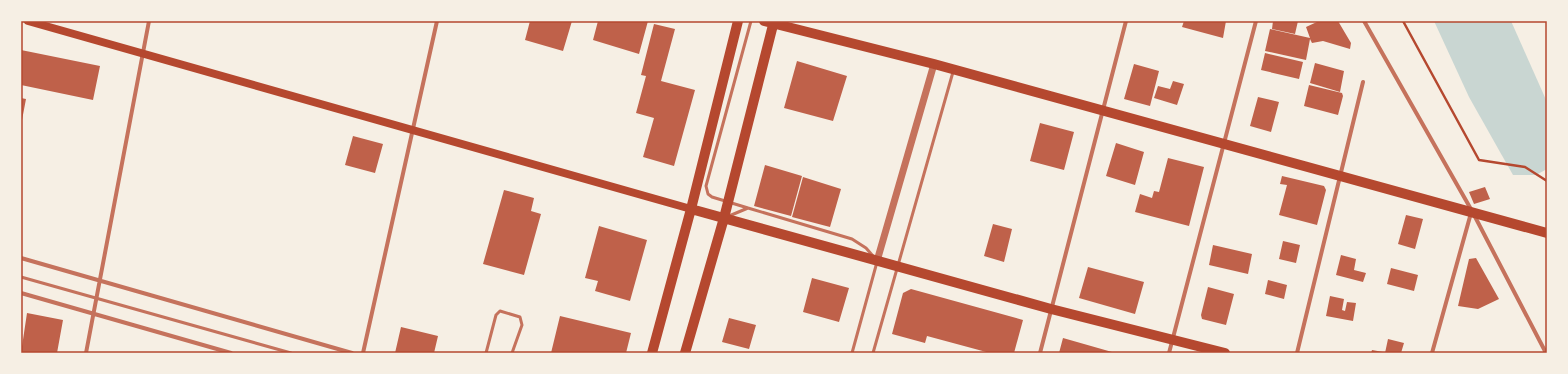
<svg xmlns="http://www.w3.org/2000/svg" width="1568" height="374" font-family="'Alegreya Sans',sans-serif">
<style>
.water{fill:#c9d6d2}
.building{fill:#bf614a}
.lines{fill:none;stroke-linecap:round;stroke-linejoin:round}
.path{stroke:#b5482f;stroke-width:2.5}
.service{stroke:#c5725c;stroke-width:3}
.minor{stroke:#c5725c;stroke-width:4}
.tertiary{stroke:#c5725c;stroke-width:7}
.secondary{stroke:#b5482f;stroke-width:8}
.primary{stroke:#b5482f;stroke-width:10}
.neatline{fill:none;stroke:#b5482f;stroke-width:1.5}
</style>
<rect width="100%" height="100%" fill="#f6efe4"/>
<!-- water -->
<path class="water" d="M 1434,21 L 1511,21 L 1547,102 L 1547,169 L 1536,175 L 1513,175 L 1469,97 Z"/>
<!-- building -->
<path class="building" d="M 530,21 L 572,21 L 563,51 L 525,40 Z
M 598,21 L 648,21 L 639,54 L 593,40 Z
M 1184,21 L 1226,21 L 1223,38 L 1182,27 Z
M 1273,21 L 1298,21 L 1295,34 L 1272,29 Z
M 1319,21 L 1338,21 L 1351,43 L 1350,49 L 1323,41 L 1312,43 L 1310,39 L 1306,60 L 1265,51 L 1270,29 L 1310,38 L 1306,27 Z
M 654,24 L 675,29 L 661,81 L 695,90 L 674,166 L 643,157 L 654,118 L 636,113 L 646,76 L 641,75 Z
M 21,50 L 100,66 L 93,100 L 21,85 Z
M 1265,53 L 1303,62 L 1299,79 L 1261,70 Z
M 797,61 L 847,76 L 833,121 L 784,108 Z
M 1315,63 L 1344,71 L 1340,92 L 1310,83 Z
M 1134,64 L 1159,71 L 1150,106 L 1124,99 Z
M 1173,81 L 1184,84 L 1177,105 L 1154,98 L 1158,86 L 1170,89 Z
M 1309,85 L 1342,93 L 1343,96 L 1338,115 L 1304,106 Z
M 1258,97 L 1279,102 L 1271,132 L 1250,126 Z
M 21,98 L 26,99 L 22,120 L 21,120 Z
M 1040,123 L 1074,132 L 1064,170 L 1030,161 Z
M 353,136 L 383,144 L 375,173 L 345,165 Z
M 1116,143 L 1144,152 L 1135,185 L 1106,176 Z
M 1168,158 L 1204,167 L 1189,226 L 1135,212 L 1140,194 L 1152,198 L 1154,191 L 1159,192 Z
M 765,165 L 802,176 L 791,216 L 754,206 Z
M 1282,176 L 1324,186 L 1326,190 L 1317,225 L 1279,215 L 1287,185 L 1280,184 Z
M 803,177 L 841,189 L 830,227 L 792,217 Z
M 1485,187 L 1490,199 L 1474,204 L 1469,192 Z
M 504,190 L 534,198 L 531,211 L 541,214 L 524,275 L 483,264 Z
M 1406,215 L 1423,219 L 1415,249 L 1398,244 Z
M 993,224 L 1012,229 L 1004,262 L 984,256 Z
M 599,226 L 647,240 L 630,301 L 595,291 L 598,281 L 585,278 Z
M 1283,241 L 1300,245 L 1296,263 L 1279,259 Z
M 1213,245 L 1252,254 L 1248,274 L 1209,265 Z
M 1341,255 L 1356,259 L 1354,270 L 1366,273 L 1363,282 L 1336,275 Z
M 1476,258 L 1499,299 L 1478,309 L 1458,306 L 1469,259 Z
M 1088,267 L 1144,282 L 1135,314 L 1079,298 Z
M 1391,268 L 1418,275 L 1414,291 L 1387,284 Z
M 812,278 L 849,288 L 839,322 L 803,312 Z
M 1268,280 L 1287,285 L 1284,299 L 1265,294 Z
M 1208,287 L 1234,294 L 1226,325 L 1202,319 L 1201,315 Z
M 911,289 L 1023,320 L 1014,353 L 990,353 L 927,336 L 925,343 L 892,334 L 903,293 Z
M 1330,296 L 1344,299 L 1342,310 L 1345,311 L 1347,302 L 1356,303 L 1353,321 L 1326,316 Z
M 27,313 L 63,320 L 57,353 L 21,353 Z
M 560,316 L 631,333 L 626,353 L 551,353 Z
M 729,318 L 756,325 L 749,349 L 722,342 Z
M 401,327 L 438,336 L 434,353 L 395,353 Z
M 1063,338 L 1112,352 L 1112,353 L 1059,353 Z
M 1388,339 L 1404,343 L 1401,353 L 1385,353 Z
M 1372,350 L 1383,352 L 1383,353 L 1371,353 Z"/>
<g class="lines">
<!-- path -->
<path class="path" d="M 1403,21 L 1479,160 L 1525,167 L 1547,181"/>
<!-- service -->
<path class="service" d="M 748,208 L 712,197 L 708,194 L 706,186 L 751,21
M 729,216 L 748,208 L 852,239 L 866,248 L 873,256
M 21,277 L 291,353
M 486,353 L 496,315 L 500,311 L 520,317 L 522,325 L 512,353
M 852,353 L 877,262
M 873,353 L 953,72"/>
<!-- minor -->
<path class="minor" d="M 1364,21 L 1472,211 L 1546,353
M 21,258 L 352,353
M 21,293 L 231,353
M 86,353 L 149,21
M 363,353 L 437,21
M 1040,353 L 1126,21
M 1169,353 L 1256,21
M 1297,353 L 1363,82
M 1432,353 L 1471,213"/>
<!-- tertiary -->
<path class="tertiary" d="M 877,261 L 934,64"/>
<!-- secondary -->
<path class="secondary" d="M 28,21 L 691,209"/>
<!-- primary -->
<path class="primary" d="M 764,21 L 934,64 L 1547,233
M 691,209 L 1051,309 L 1225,353
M 652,353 L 691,209 L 738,21
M 685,353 L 724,218 L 774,21"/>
</g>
<!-- border -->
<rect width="1568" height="374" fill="none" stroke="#f6efe4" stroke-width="44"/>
<rect x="22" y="22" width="1524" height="330" class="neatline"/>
</svg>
